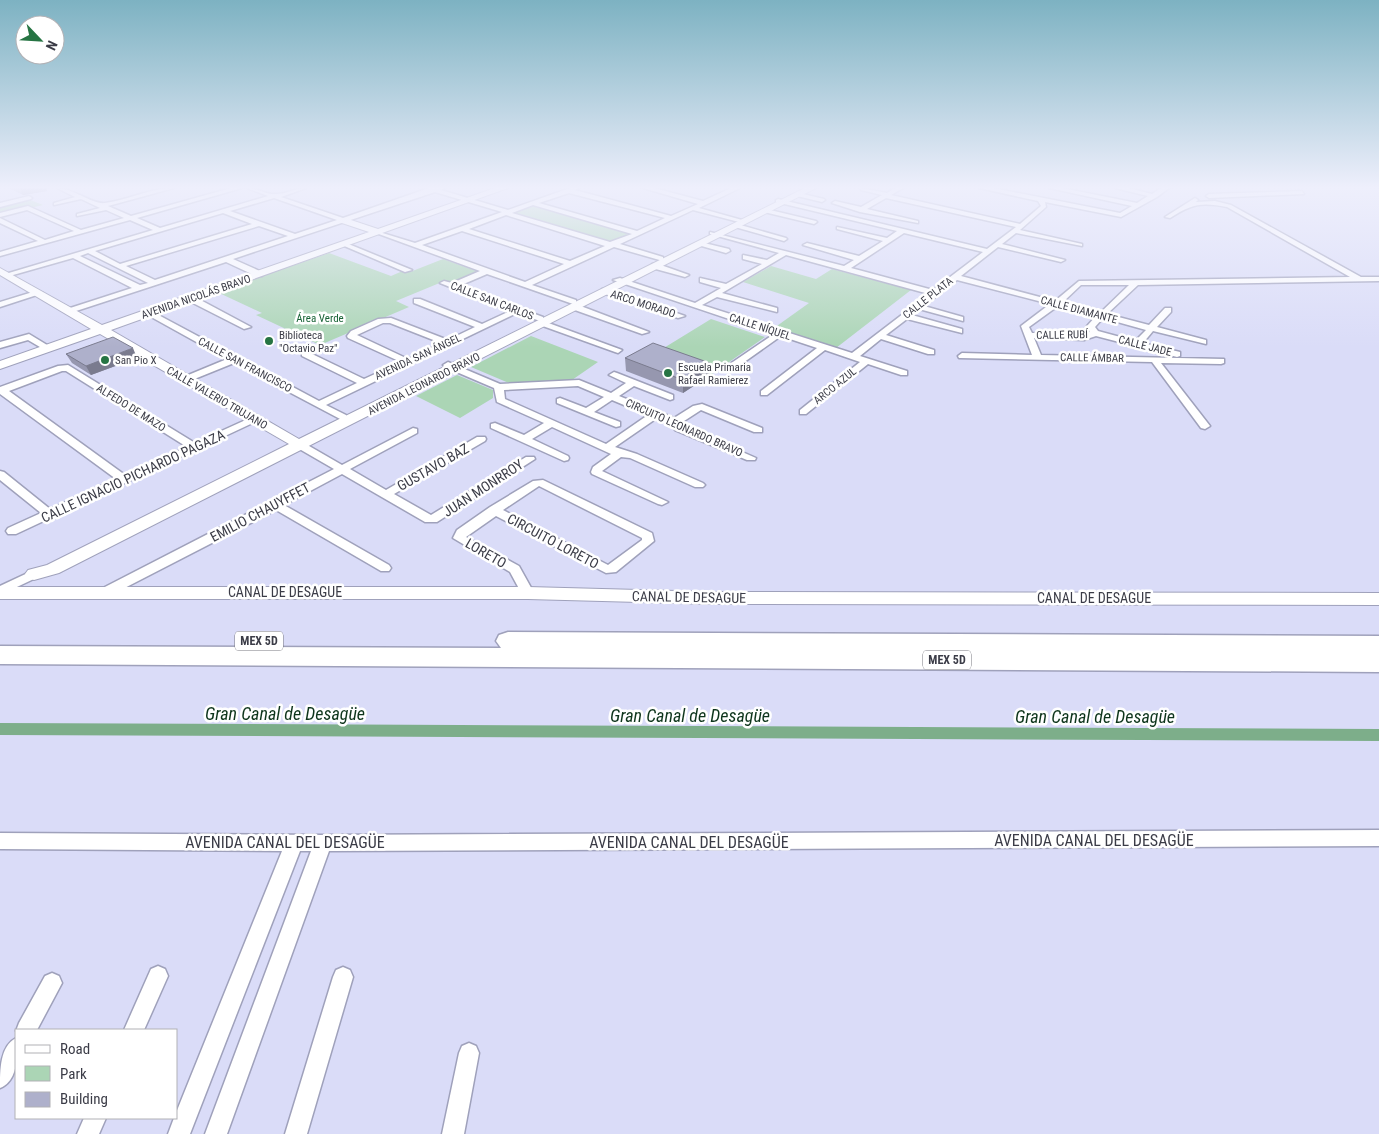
<svg xmlns="http://www.w3.org/2000/svg" width="1379" height="1134" font-family="'Roboto Condensed',sans-serif">
<style>
.green{fill:#abd5b5}
.lines{fill:none;stroke-linecap:round;stroke-linejoin:round}
.canal{fill:#7dae8a;fill-rule:evenodd}
.street-casing{stroke:#9fa1bb;stroke-width:3}
.secondary-casing{stroke:#9fa1bb;stroke-width:2}
.highway-casing{stroke:#9fa1bb;stroke-width:3}
.street{fill:#fff;fill-rule:evenodd}
.secondary{fill:#fff;fill-rule:evenodd}
.highway{fill:#fff;fill-rule:evenodd}
.wall{fill:#9697af}
.shaded-wall{fill:#7a7b8e}
.building{fill:#aeb0cb;stroke:#7a7b8e}
.poi-dot{fill:#267443;stroke:#fff;stroke-width:2}
.labels{text-anchor:middle;dominant-baseline:central;stroke-width:5;stroke-linejoin:round;paint-order:stroke}
.far-street-label{font-size:11px;fill:#3b3c47;stroke:#fff}
.far-park-label{font-size:11px;fill:#186336;stroke:#fff}
.far-poi-label{font-size:11px;fill:#3b3c47;stroke:#fff;text-anchor:start}
.shield{fill:#fff;stroke:#76767e;stroke-width:1}
.shield-label{font-size:12px;font-weight:bold;fill:#3b3c47}
.street-label{font-size:14px;fill:#3b3c47;stroke:#fff}
.near-street-label{font-size:16px;fill:#3b3c47;stroke:#fff}
.near-water-label{font-size:18px;font-style:italic;fill:#0e351c;stroke:#fff}
</style>
<rect width="100%" height="100%" fill="#dadcf8"/>
<!-- green -->
<path class="green" d="M 28,199 L 43,205 L 0,215 L 0,206 Z
M 532,204 L 632,233 L 610,243 L 537,221 L 535,219 L 512,212 Z
M 329,253 L 391,276 L 405,270 L 410,272 L 443,259 L 479,272 L 449,284 L 442,282 L 396,301 L 409,307 L 320,345 L 256,315 L 262,313 L 217,292 Z
M 771,266 L 816,279 L 832,269 L 911,290 L 836,348 L 774,328 L 809,303 L 743,282 Z
M 711,319 L 765,337 L 709,376 L 654,354 Z
M 531,336 L 598,362 L 572,380 L 511,384 L 471,367 Z
M 457,375 L 493,390 L 493,398 L 460,418 L 416,396 Z"/>
<g class="lines">
<!-- canal -->
<path class="canal" d="M 0,723 L 1379,729 L 1379,741 L 0,735 Z"/>
<!-- street casing -->
<g class="street-casing">
<path id="street" d="M 57,188 C 73,188 93,205 105,203 C 128,200 150,188 174,188 L 108,206 L 131,216 L 231,188 L 242,188 L 137,218 L 160,228 L 268,196 L 247,188 C 257,188 265,194 274,194 C 284,195 295,188 306,188 L 281,197 L 343,218 L 429,188 L 444,188 L 441,190 L 508,210 L 570,188 L 579,188 L 575,190 L 671,216 L 698,204 L 643,188 L 654,188 L 703,201 L 731,188 L 740,188 L 699,208 L 742,220 L 739,222 L 693,210 L 620,244 L 663,257 L 663,261 L 614,247 L 532,285 L 576,300 L 576,304 L 573,304 L 487,274 L 459,286 L 543,317 L 543,321 L 622,350 L 618,353 L 615,352 L 540,325 L 540,321 L 517,313 L 326,405 L 346,415 L 347,417 L 342,420 L 234,363 L 187,382 L 181,382 L 181,378 L 227,359 L 144,313 L 151,311 L 319,401 L 357,383 L 302,356 L 302,352 L 308,352 L 364,379 L 401,362 L 348,338 L 347,336 L 351,331 L 378,319 L 391,318 L 448,340 L 475,327 L 414,303 L 414,299 L 420,299 L 482,324 L 510,311 L 440,283 L 444,281 L 452,283 L 480,271 L 376,233 L 376,231 L 415,243 L 502,212 L 435,192 L 233,259 L 262,272 L 262,276 L 256,276 L 226,262 L 70,313 L 67,313 L 67,309 L 132,288 L 73,258 L 6,277 L 2,275 L 153,230 L 130,220 L 0,256 L 0,252 L 38,241 L 0,223 L 0,218 L 45,240 L 74,231 L 27,210 L 0,217 L 0,213 L 28,206 L 81,230 L 124,218 L 106,210 L 77,216 L 77,214 L 100,208 L 81,199 L 54,205 L 54,203 L 75,197 ZM 569,193 L 665,218 L 637,231 L 539,203 ZM 274,198 L 337,220 L 295,234 L 230,211 ZM 533,205 L 632,234 L 610,242 L 512,213 ZM 223,213 L 252,224 L 120,264 L 95,251 ZM 506,215 L 605,246 L 570,261 L 469,229 ZM 259,226 L 288,236 L 155,280 L 126,266 ZM 462,231 L 564,264 L 525,282 L 422,245 ZM 88,253 L 148,283 L 140,285 L 80,256 ZM 383,323 L 390,323 L 441,343 L 408,359 L 357,335 Z
M 860,188 L 887,193 L 895,188 L 903,188 L 891,195 L 1020,224 L 1041,206 L 1038,201 L 979,188 L 993,188 L 1120,213 L 1132,206 L 1049,188 L 1062,188 L 1137,203 L 1148,196 L 1115,188 L 1128,188 L 1152,194 L 1161,188 L 1169,188 L 1157,197 L 1121,217 L 1045,202 L 1046,207 L 1020,230 L 1082,244 L 1082,246 L 1016,233 L 1002,244 L 1065,260 L 1061,262 L 998,247 L 961,276 L 1055,301 L 1079,281 L 1350,277 L 1227,207 C 1201,202 1192,204 1170,218 L 1165,217 L 1195,198 L 1198,200 L 1196,202 L 1215,201 L 1231,205 L 1361,277 L 1379,277 L 1379,281 L 1138,285 L 1107,314 L 1149,325 L 1165,308 L 1171,308 L 1171,312 L 1157,327 L 1206,340 L 1206,344 L 1153,331 L 1143,343 L 1180,352 L 1180,356 L 1177,357 L 1096,336 L 1084,340 L 1034,338 L 1041,355 L 1224,359 L 1224,363 L 1221,364 L 1161,363 L 1210,426 L 1205,429 L 1201,428 L 1152,362 L 959,358 L 958,356 L 962,353 L 1032,355 L 1021,326 L 1050,304 L 957,280 L 924,306 L 963,317 L 963,321 L 919,309 L 912,315 L 962,329 L 962,333 L 907,319 L 886,335 L 934,350 L 934,354 L 928,354 L 881,339 L 860,356 L 907,371 L 907,375 L 901,375 L 868,364 L 806,414 L 800,414 L 800,410 L 860,362 L 825,350 L 767,395 L 761,395 L 761,391 L 817,348 L 781,336 L 733,370 L 727,370 L 727,366 L 774,334 L 613,280 L 620,278 L 695,303 L 721,288 L 700,282 L 700,278 L 726,284 L 762,264 L 743,259 L 743,255 L 767,260 L 779,253 L 710,234 L 710,232 L 844,266 L 854,260 L 803,245 L 807,243 L 859,256 L 883,241 L 837,229 L 837,227 L 887,238 L 897,231 L 776,202 L 776,200 L 778,199 L 987,249 L 1016,227 L 886,198 L 867,209 L 918,221 L 918,223 L 860,212 L 832,203 L 835,201 L 861,207 L 882,195 L 861,190 ZM 904,233 L 983,252 L 933,290 L 851,268 ZM 786,255 L 929,294 L 852,353 L 702,305 L 717,297 L 777,312 L 777,308 L 722,293 ZM 1081,285 L 1129,285 L 1100,313 L 1062,303 ZM 1058,306 L 1096,316 L 1087,326 L 1090,332 L 1083,334 L 1032,333 L 1029,327 ZM 1103,318 L 1146,330 L 1135,341 L 1098,331 L 1095,327 Z
M 1302,191 L 1304,194 L 1209,198 L 1206,196 L 1209,194 Z
M 799,193 L 824,199 L 825,200 L 822,202 L 797,196 Z
M 29,196 L 32,198 L 31,199 L 0,207 L 0,203 Z
M 766,209 L 816,221 L 817,222 L 814,224 L 764,212 L 764,210 Z
M 737,224 L 786,238 L 787,239 L 784,241 L 735,227 L 735,225 Z
M 700,242 L 729,249 L 730,251 L 726,253 L 698,245 L 696,244 Z
M 342,243 L 346,243 L 412,270 L 405,272 L 342,245 Z
M 652,264 L 658,264 L 689,275 L 685,277 L 652,268 Z
M 602,289 L 608,289 L 685,316 L 678,318 L 602,293 Z
M 36,291 L 43,293 L 0,307 L 0,302 Z
M 187,296 L 193,296 L 251,327 L 244,329 L 187,300 Z
M 572,305 L 578,305 L 649,332 L 642,334 L 572,309 Z
M 29,334 L 52,348 L 45,350 L 28,340 L 0,348 L 0,342 Z
M 448,362 L 500,384 L 579,380 L 611,393 L 626,383 L 609,375 L 614,372 L 617,373 L 673,395 L 673,399 L 670,400 L 634,386 L 619,396 L 674,418 L 693,406 L 702,404 L 762,428 L 762,432 L 754,432 L 701,410 L 681,423 L 683,426 L 756,458 L 755,460 L 747,460 L 675,430 L 671,424 L 657,418 L 615,447 L 637,454 L 703,483 L 705,485 L 703,487 L 695,487 L 630,458 L 621,457 L 602,471 L 668,502 L 662,505 L 658,504 L 592,474 L 591,472 L 593,467 L 611,454 L 552,427 L 532,439 L 568,456 L 569,458 L 568,460 L 564,461 L 491,428 L 491,424 L 495,423 L 524,435 L 544,423 L 497,402 L 494,388 L 445,367 L 443,365 ZM 578,386 L 604,397 L 586,408 L 560,398 L 557,399 L 557,403 L 616,427 L 620,426 L 620,422 L 594,412 L 612,400 L 648,415 L 606,444 L 505,399 L 504,390 Z
M 68,365 L 195,443 L 250,418 L 258,418 L 259,420 L 16,534 L 8,534 L 6,531 L 8,528 L 41,513 L 0,480 L 0,471 L 4,472 L 50,509 L 116,479 L 0,394 L 0,387 L 58,366 ZM 62,371 L 66,371 L 187,447 L 125,475 L 9,391 Z
M 413,428 L 417,429 L 417,433 L 350,469 L 386,490 L 477,437 L 485,437 L 486,439 L 485,441 L 394,494 L 431,515 L 526,457 L 534,457 L 535,459 L 437,522 L 425,522 L 342,474 L 284,505 L 389,565 L 391,568 L 389,571 L 381,571 L 276,510 L 111,595 L 101,595 L 100,592 L 101,589 L 334,469 L 289,443 L 288,441 L 289,439 L 297,439 L 342,465 Z
M 543,480 L 652,533 L 654,541 L 616,572 L 606,573 L 496,516 L 466,537 L 519,566 L 534,593 L 533,596 L 523,596 L 510,572 L 453,538 L 457,530 L 490,507 L 533,481 ZM 539,486 L 642,538 L 642,540 L 608,565 L 503,510 Z
M 34,570 L 40,574 L 38,577 L 0,595 L 0,586 Z
M 1379,830 L 1379,846 L 329,851 L 227,1134 L 205,1134 L 311,851 L 300,851 L 190,1134 L 168,1134 L 174,1118 L 176,1118 L 176,1113 L 282,851 L 0,849 L 0,833 L 323,835 Z
M 158,966 L 165,969 L 168,976 L 144,1030 L 124,1030 L 151,969 Z
M 343,967 L 350,970 L 353,977 L 307,1134 L 285,1134 L 333,977 L 336,970 Z
M 52,973 L 59,976 L 62,983 L 37,1030 L 16,1031 L 19,1023 L 45,976 Z
M 16,1038 C 17,1055 19,1080 0,1088 C 0,1070 0,1046 16,1038 Z
M 469,1043 L 476,1046 L 479,1053 L 464,1134 L 442,1134 L 459,1053 L 462,1046 Z
M 84,1118 L 106,1118 L 99,1134 L 77,1134 Z"/>
</g>
<!-- secondary casing -->
<g class="secondary-casing">
<path id="secondary" d="M 495,188 L 508,188 L 111,330 L 299,439 L 805,188 L 816,188 L 59,573 L 34,580 L 28,578 L 25,574 L 28,570 L 47,565 L 289,444 L 100,334 L 0,369 L 0,361 L 91,329 L 0,275 L 0,268 L 102,325 L 369,232 L 339,222 L 339,218 L 345,218 L 378,229 Z
M 0,587 L 528,587 L 713,592 L 1379,593 L 1379,605 L 713,604 L 528,599 L 0,599 Z"/>
</g>
<!-- highway casing -->
<g class="highway-casing">
<path id="highway" d="M 508,632 L 1379,636 L 1379,672 L 0,664 L 0,646 L 501,648 L 496,641 L 499,635 Z"/>
</g>
<!-- street -->
<use href="#street" class="street"/>
<!-- secondary -->
<use href="#secondary" class="secondary"/>
<!-- highway -->
<use href="#highway" class="highway"/>
</g>
<!-- wall -->
<path class="wall" d="M 9,188 L 46,188 L 47,191 L 23,195 Z
M 66,354 L 137,358 L 91,375 L 72,363 Z
M 625,358 L 710,363 L 709,376 L 683,393 L 626,371 Z"/>
<!-- shaded-wall -->
<path class="shaded-wall" d="M 20,188 L 46,188 L 47,191 L 23,195 Z
M 133,348 L 137,358 L 91,375 L 86,366 Z
M 710,363 L 709,376 L 683,393 L 683,380 Z"/>
<!-- building -->
<path class="building" d="M 113,337 L 133,348 L 86,366 L 66,354 Z
M 653,343 L 710,363 L 683,380 L 625,358 Z"/>
<!-- sky -->
<linearGradient id="sky" x2="0" y2="1"><stop stop-color="#7db2c2"/><stop offset="0.54" stop-color="#eeeffc"/><stop offset="1" stop-color="#eeeffc" stop-opacity="0"/></linearGradient>
<rect width="1379" height="347" fill="url(#sky)"/>
<!-- markers -->
<g class="poi-dot">
<circle cx="269" cy="341" r="5"/>
<circle cx="105" cy="360" r="5"/>
<circle cx="668" cy="373" r="5"/>
</g>
<g class="labels">
<!-- far-street labels -->
<g class="far-street-label">
<text transform="translate(196 297) rotate(-19)">AVENIDA NICOLÁS BRAVO</text>
<text transform="translate(928 298) rotate(-38)">CALLE PLATA</text>
<text transform="translate(492 301) rotate(21)">CALLE SAN CARLOS</text>
<text transform="translate(643 304) rotate(18)">ARCO MORADO</text>
<text transform="translate(1079 310) rotate(15)">CALLE DIAMANTE</text>
<text transform="translate(760 327) rotate(18)">CALLE NÍQUEL</text>
<text transform="translate(1062 335) rotate(-1)">CALLE RUBÍ</text>
<text transform="translate(1145 346) rotate(14)">CALLE JADE</text>
<text transform="translate(418 357) rotate(-25)">AVENIDA SAN ÁNGEL</text>
<text transform="translate(1092 358) rotate(1)">CALLE ÁMBAR</text>
<text transform="translate(245 365) rotate(28)">CALLE SAN FRANCISCO</text>
<text transform="translate(424 384) rotate(-27)">AVENIDA LEONARDO BRAVO</text>
<text transform="translate(835 386) rotate(-39)">ARCO AZUL</text>
<text transform="translate(217 398) rotate(30)">CALLE VALERIO TRUJANO</text>
<text transform="translate(131 408) rotate(32)">ALFEDO DE MAZO</text>
<text transform="translate(684 428) rotate(24)">CIRCUITO LEONARDO BRAVO</text>
</g>
<!-- far-park labels -->
<g class="far-park-label">
<text x="320" y="318">Área Verde</text>
</g>
<!-- far-poi labels -->
<g class="far-poi-label">
<text x="279" y="335">Biblioteca<tspan x="279" dy="13">"Octavio Paz"</tspan></text>
<text x="115" y="360">San Pio X</text>
<text x="678" y="367">Escuela Primaria<tspan x="678" dy="13">Rafael Ramierez</tspan></text>
</g>
<!-- shield labels -->
<g class="shield">
<rect x="235" y="631.5" width="48" height="19" rx="4"/>
<rect x="923" y="650.5" width="48" height="19" rx="4"/>
</g>
<g class="shield-label">
<text x="259" y="641">MEX 5D</text>
<text x="947" y="660">MEX 5D</text>
</g>
<!-- street labels -->
<g class="street-label">
<text transform="translate(433 467) rotate(-30)">GUSTAVO BAZ</text>
<text transform="translate(133 476) rotate(-25)">CALLE IGNACIO PICHARDO PAGAZA</text>
<text transform="translate(483 488) rotate(-33)">JUAN MONRROY</text>
<text transform="translate(260 512) rotate(-28)">EMILIO CHAUYFFET</text>
<text transform="translate(553 541) rotate(28)">CIRCUITO LORETO</text>
<text transform="translate(486 553) rotate(30)">LORETO</text>
<text x="285" y="592">CANAL DE DESAGUE</text>
<text transform="translate(689 597) rotate(1)">CANAL DE DESAGUE</text>
<text x="1094" y="598">CANAL DE DESAGUE</text>
</g>
<!-- near-street labels -->
<g class="near-street-label">
<text x="1094" y="840">AVENIDA CANAL DEL DESAGÜE</text>
<text x="285" y="842">AVENIDA CANAL DEL DESAGÜE</text>
<text x="689" y="842">AVENIDA CANAL DEL DESAGÜE</text>
</g>
<!-- near-water labels -->
<g class="near-water-label">
<text x="285" y="713">Gran Canal de Desagüe</text>
<text x="690" y="715">Gran Canal de Desagüe</text>
<text x="1095" y="716">Gran Canal de Desagüe</text>
</g>
</g>
<!-- legend -->
<rect x="15" y="1029" width="162" height="90" fill="#ffffff" stroke="#b1b1b5"/>
<rect x="25" y="1045" width="25" height="8" fill="#ffffff" stroke="#b1b1b5"/>
<text x="60" y="1054" font-size="15" fill="#3b3c47">Road</text>
<rect x="25" y="1066" width="25" height="15" fill="#abd5b5" stroke="#b1b1b5"/>
<text x="60" y="1079" font-size="15" fill="#3b3c47">Park</text>
<rect x="25" y="1092" width="25" height="15" fill="#aeb0cb" stroke="#b1b1b5"/>
<text x="60" y="1104" font-size="15" fill="#3b3c47">Building</text>
<!-- north arrow -->
<g transform="translate(40 40) rotate(115)"><circle r="24" fill="#ffffff" stroke="#b1b1b5"/>
<path d="M0-4L9 19L0 12L-9 19Z" fill="#267443"/>
<text y="-8" font-size="14" font-weight="bold" text-anchor="middle" fill="#3b3c47">N</text>
</g>
</svg>
